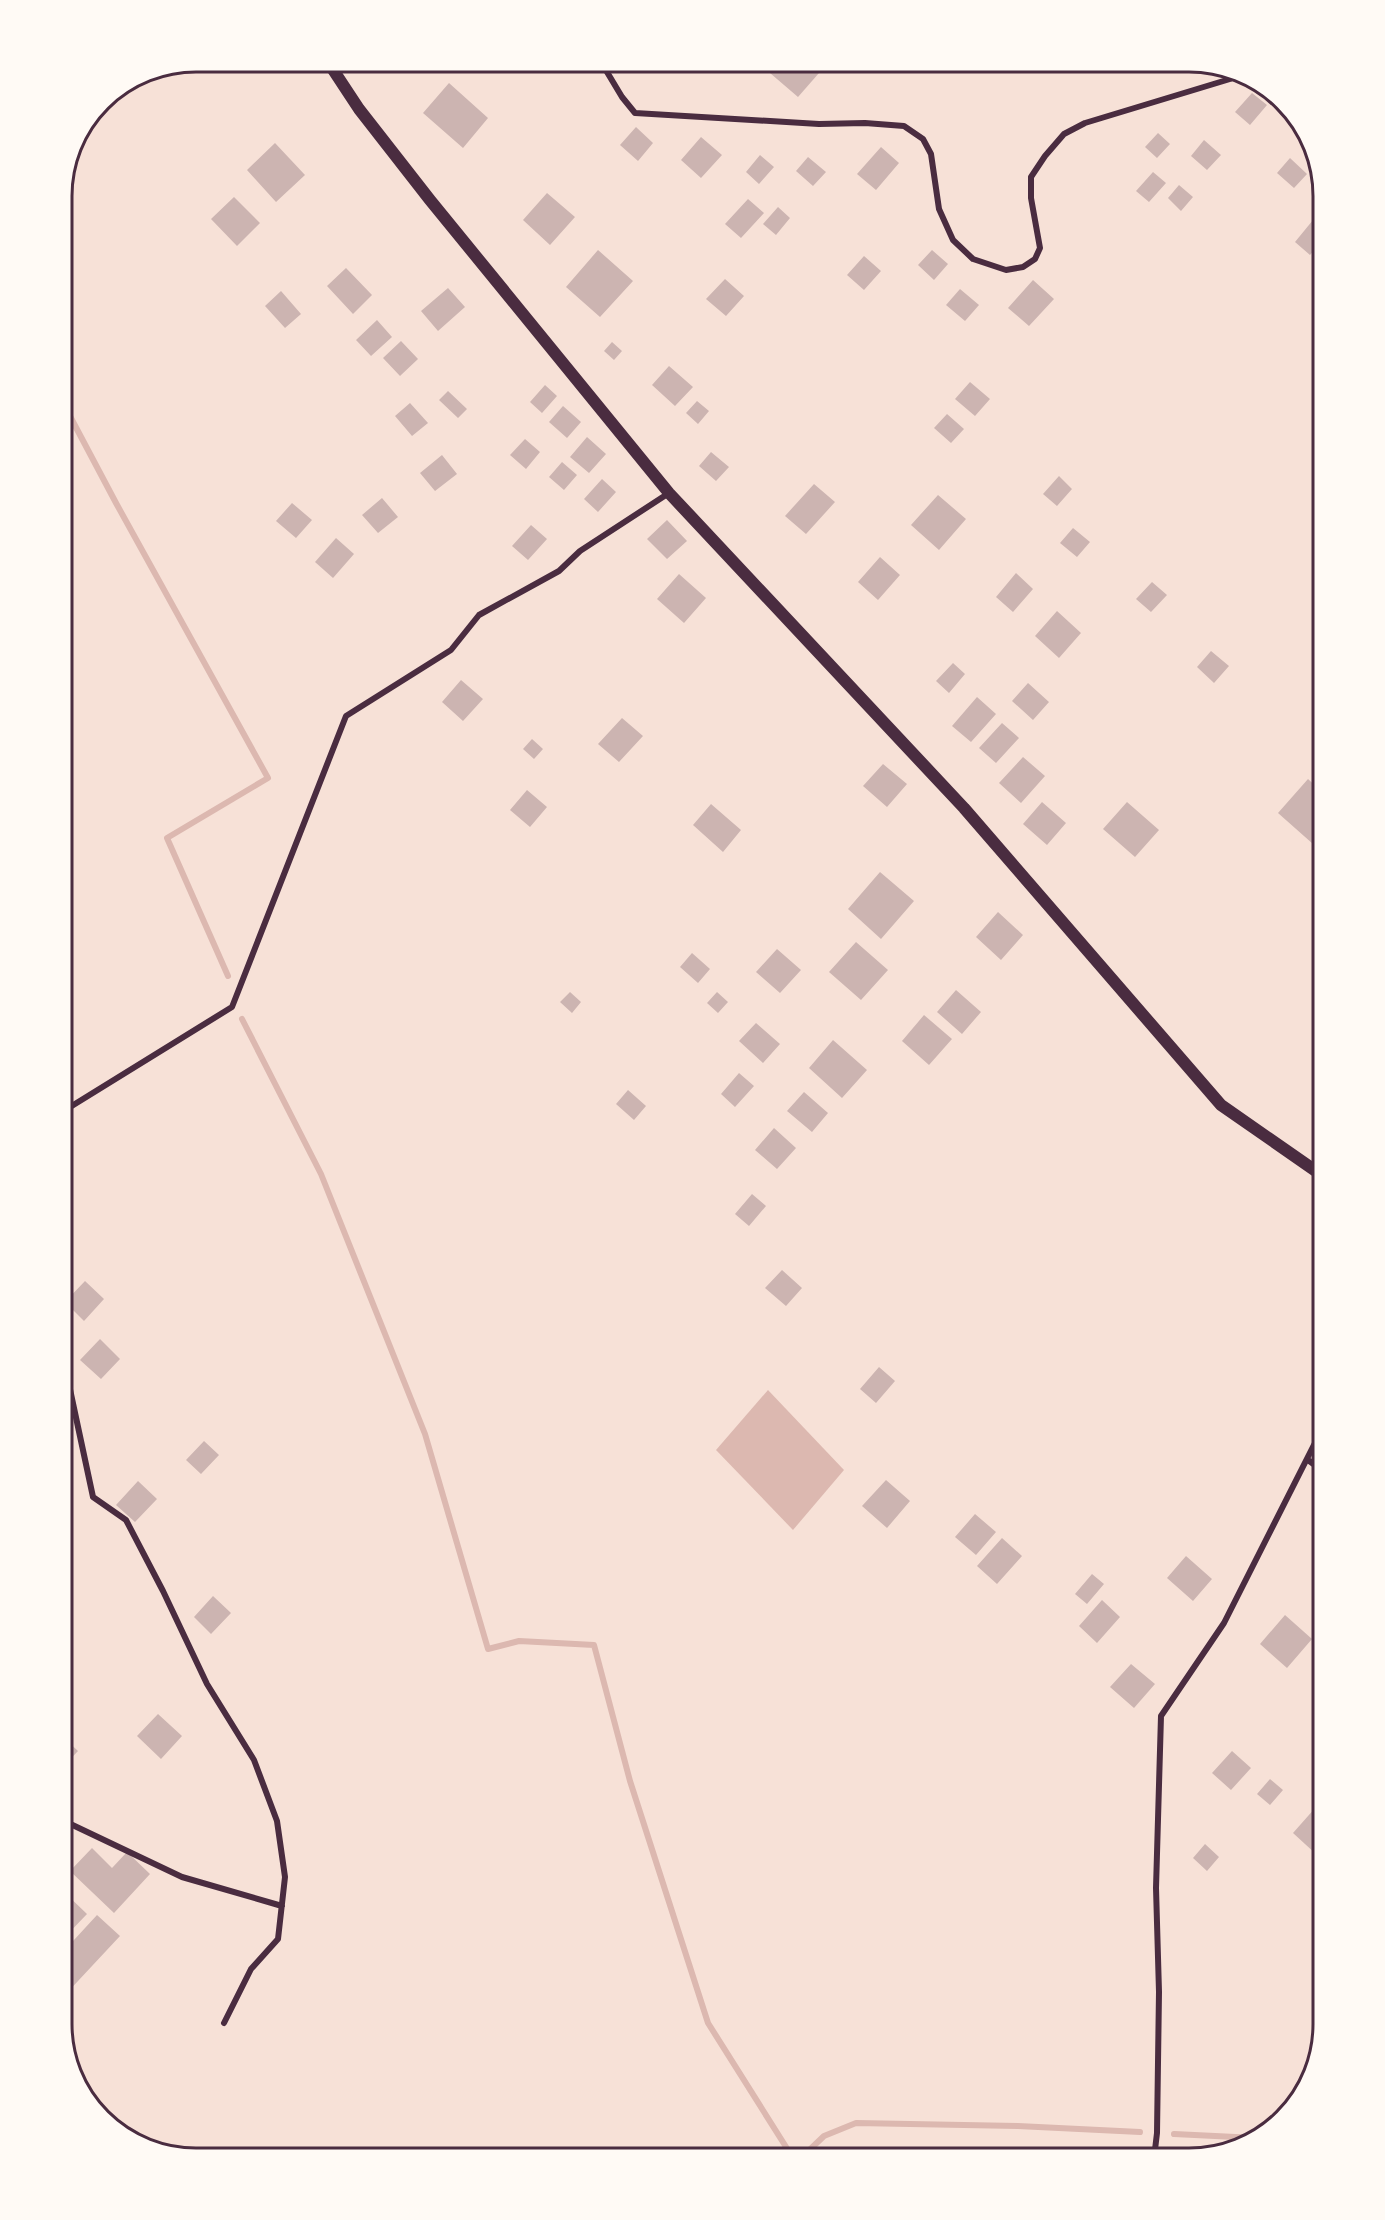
<svg xmlns="http://www.w3.org/2000/svg" width="1385" height="2220" font-family="Manrope,sans-serif">
<style>
.water{fill:#dcb8b0}
.lines{fill:none;stroke-linecap:round;stroke-linejoin:round}
.stream{stroke:#dcb8b0;stroke-width:6}
.building{fill:#ccb4b1}
.minor{stroke:#4a2c40;stroke-width:6}
.secondary{stroke:#4a2c40;stroke-width:12}
.rim{fill:none;stroke:#4a2c40;stroke-width:3}
</style>
<rect width="100%" height="100%" fill="#f7e1d7"/>
<!-- water -->
<path class="water" d="M 768,1390 L 844,1470 L 793,1530 L 716,1450 Z"/>
<g class="lines">
<!-- stream -->
<path class="stream" d="M 62,401 L 116,503 L 268,778 L 167,838 L 228,976
M 242,1019 L 321,1174 L 425,1434 L 488,1649 L 519,1641 L 594,1645 L 630,1781 L 708,2023 L 793,2158
M 1174,2134 L 1256,2138
M 801,2158 L 824,2136 L 856,2123 L 1018,2126 L 1140,2132"/>
</g>
<!-- building -->
<path class="building" d="M 780,62 L 805,62 L 819,73 L 798,97 L 770,73 Z
M 449,83 L 488,118 L 463,148 L 423,113 Z
M 1252,93 L 1267,105 L 1250,125 L 1235,112 Z
M 636,127 L 653,143 L 638,161 L 620,145 Z
M 1158,133 L 1170,144 L 1157,158 L 1145,147 Z
M 701,137 L 722,155 L 701,178 L 681,160 Z
M 1204,140 L 1221,155 L 1207,170 L 1191,156 Z
M 275,143 L 305,175 L 276,202 L 247,170 Z
M 881,147 L 899,163 L 876,190 L 857,174 Z
M 760,155 L 774,167 L 759,184 L 746,172 Z
M 808,157 L 826,172 L 813,186 L 796,171 Z
M 1290,158 L 1307,174 L 1294,188 L 1277,173 Z
M 1153,172 L 1166,183 L 1149,202 L 1136,191 Z
M 1179,185 L 1193,197 L 1181,211 L 1168,198 Z
M 547,193 L 575,217 L 550,245 L 523,220 Z
M 234,197 L 260,223 L 237,246 L 211,219 Z
M 748,199 L 764,213 L 741,238 L 725,224 Z
M 778,207 L 790,218 L 776,235 L 763,224 Z
M 1313,220 L 1323,229 L 1323,240 L 1310,255 L 1295,242 Z
M 598,250 L 633,281 L 600,317 L 566,287 Z
M 932,250 L 948,264 L 934,280 L 918,265 Z
M 864,256 L 881,271 L 864,290 L 847,275 Z
M 346,268 L 372,295 L 353,314 L 327,286 Z
M 725,279 L 744,296 L 726,316 L 706,299 Z
M 1033,280 L 1054,299 L 1029,326 L 1008,308 Z
M 448,288 L 465,307 L 438,331 L 421,311 Z
M 960,289 L 979,305 L 965,321 L 946,305 Z
M 281,291 L 301,314 L 285,328 L 265,306 Z
M 377,320 L 392,337 L 371,356 L 356,340 Z
M 401,341 L 418,359 L 400,376 L 383,358 Z
M 612,342 L 622,351 L 614,360 L 604,351 Z
M 669,366 L 693,387 L 675,406 L 652,385 Z
M 970,382 L 990,399 L 975,416 L 955,399 Z
M 545,385 L 557,396 L 542,413 L 530,402 Z
M 448,391 L 467,409 L 458,418 L 439,400 Z
M 697,401 L 709,411 L 698,424 L 686,413 Z
M 410,403 L 428,423 L 412,436 L 395,416 Z
M 563,406 L 581,422 L 567,438 L 549,422 Z
M 947,414 L 964,429 L 951,443 L 934,428 Z
M 587,437 L 606,454 L 589,473 L 570,457 Z
M 525,439 L 540,452 L 526,469 L 510,455 Z
M 711,452 L 729,467 L 716,481 L 699,466 Z
M 442,455 L 457,474 L 435,491 L 420,473 Z
M 562,462 L 577,475 L 564,490 L 549,477 Z
M 1059,476 L 1072,489 L 1057,506 L 1043,494 Z
M 602,479 L 616,492 L 598,512 L 584,499 Z
M 814,484 L 835,502 L 806,534 L 785,516 Z
M 938,495 L 966,519 L 939,550 L 911,525 Z
M 382,498 L 398,517 L 378,533 L 362,515 Z
M 292,503 L 312,520 L 296,538 L 276,521 Z
M 667,520 L 687,541 L 667,559 L 647,539 Z
M 531,525 L 547,539 L 528,560 L 512,546 Z
M 1073,528 L 1090,542 L 1077,557 L 1060,543 Z
M 336,538 L 354,554 L 333,578 L 315,562 Z
M 880,557 L 900,575 L 878,600 L 858,582 Z
M 1016,573 L 1033,589 L 1013,612 L 996,597 Z
M 679,574 L 706,598 L 684,623 L 657,599 Z
M 1152,582 L 1167,595 L 1151,612 L 1136,599 Z
M 1057,611 L 1081,633 L 1059,658 L 1035,636 Z
M 1211,651 L 1229,666 L 1214,683 L 1197,667 Z
M 953,663 L 965,674 L 949,693 L 936,681 Z
M 461,680 L 483,699 L 463,721 L 442,702 Z
M 1028,683 L 1049,702 L 1033,720 L 1012,701 Z
M 977,697 L 996,714 L 971,742 L 952,726 Z
M 622,718 L 643,736 L 619,762 L 598,744 Z
M 1002,723 L 1019,738 L 996,763 L 979,748 Z
M 532,739 L 543,749 L 534,759 L 523,749 Z
M 1023,757 L 1045,776 L 1021,803 L 999,783 Z
M 883,764 L 907,784 L 887,807 L 863,786 Z
M 1308,779 L 1323,793 L 1323,832 L 1313,844 L 1278,813 Z
M 527,790 L 547,807 L 530,827 L 510,810 Z
M 1042,802 L 1066,823 L 1047,845 L 1023,824 Z
M 1127,802 L 1159,830 L 1135,857 L 1103,829 Z
M 711,804 L 741,830 L 723,852 L 693,825 Z
M 880,872 L 914,901 L 881,939 L 848,909 Z
M 998,912 L 1023,935 L 1001,960 L 976,937 Z
M 856,942 L 888,970 L 861,1000 L 829,972 Z
M 777,949 L 801,970 L 780,993 L 756,972 Z
M 692,953 L 710,969 L 698,983 L 680,967 Z
M 956,990 L 981,1012 L 962,1034 L 937,1012 Z
M 570,992 L 581,1002 L 572,1013 L 560,1002 Z
M 717,992 L 728,1002 L 718,1013 L 707,1003 Z
M 924,1015 L 952,1039 L 929,1065 L 902,1041 Z
M 756,1023 L 780,1044 L 763,1063 L 739,1041 Z
M 833,1040 L 867,1070 L 842,1098 L 809,1068 Z
M 739,1073 L 754,1086 L 735,1107 L 721,1094 Z
M 628,1090 L 646,1106 L 634,1120 L 616,1104 Z
M 804,1092 L 828,1113 L 812,1132 L 787,1111 Z
M 774,1128 L 796,1148 L 777,1169 L 755,1150 Z
M 752,1194 L 766,1206 L 749,1226 L 735,1214 Z
M 782,1270 L 802,1288 L 786,1306 L 765,1288 Z
M 85,1281 L 104,1299 L 84,1321 L 65,1302 Z
M 100,1339 L 120,1359 L 101,1379 L 80,1360 Z
M 879,1367 L 895,1381 L 876,1403 L 860,1389 Z
M 204,1441 L 219,1455 L 201,1474 L 186,1460 Z
M 886,1480 L 910,1501 L 887,1528 L 862,1506 Z
M 138,1481 L 157,1499 L 135,1522 L 116,1505 Z
M 975,1514 L 996,1532 L 976,1555 L 955,1537 Z
M 1002,1538 L 1022,1556 L 997,1584 L 977,1566 Z
M 1186,1556 L 1212,1579 L 1193,1601 L 1167,1578 Z
M 1092,1574 L 1104,1584 L 1087,1604 L 1075,1594 Z
M 213,1596 L 231,1613 L 211,1634 L 194,1617 Z
M 1102,1600 L 1120,1617 L 1097,1643 L 1079,1626 Z
M 1285,1615 L 1312,1639 L 1287,1668 L 1260,1644 Z
M 1131,1664 L 1155,1684 L 1134,1708 L 1110,1687 Z
M 158,1714 L 182,1736 L 161,1759 L 137,1736 Z
M 62,1736 L 78,1751 L 62,1768 Z
M 1232,1751 L 1251,1768 L 1231,1790 L 1212,1773 Z
M 1270,1779 L 1283,1790 L 1270,1805 L 1257,1794 Z
M 1316,1807 L 1323,1813 L 1323,1848 L 1317,1855 L 1293,1833 Z
M 1205,1844 L 1219,1857 L 1207,1871 L 1193,1858 Z
M 92,1848 L 112,1868 L 127,1852 L 150,1874 L 114,1913 L 70,1871 Z
M 62,1890 L 87,1914 L 62,1940 Z
M 97,1915 L 120,1936 L 64,1996 L 62,1994 L 62,1953 Z"/>
<g class="lines">
<!-- minor -->
<path class="minor" d="M 601,62 L 622,97 L 635,113 L 819,124 L 865,123 L 904,126 L 923,139 L 931,154 L 939,209 L 953,240 L 973,259 L 1006,270 L 1023,267 L 1035,259 L 1040,248 L 1031,198 L 1031,177 L 1045,156 L 1064,134 L 1085,123 L 1230,79 L 1236,75
M 62,1112 L 232,1007 L 346,716 L 451,650 L 479,615 L 559,571 L 580,551 L 669,493
M 62,1352 L 93,1497 L 126,1520 L 163,1591 L 207,1684 L 254,1760 L 277,1821 L 285,1877 L 278,1939 L 251,1969 L 224,2023
M 1308,1460 L 1323,1471
M 62,1820 L 182,1877 L 282,1906
M 1154,2158 L 1157,2133 L 1159,1992 L 1156,1888 L 1161,1716 L 1224,1623 L 1323,1427"/>
<!-- secondary -->
<path class="secondary" d="M 328,62 L 359,109 L 430,200 L 669,493 L 964,808 L 1221,1105 L 1323,1176"/>
</g>
<!-- crop -->
<path d="M0 0H1385V2220H0ZM196 72H1189A124 124 0 0 1 1313 196V2024A124 124 0 0 1 1189 2148H196A124 124 0 0 1 72 2024V196A124 124 0 0 1 196 72Z" fill="#fffaf5" fill-rule="evenodd"/>
<path class="rim" d="M196 72H1189A124 124 0 0 1 1313 196V2024A124 124 0 0 1 1189 2148H196A124 124 0 0 1 72 2024V196A124 124 0 0 1 196 72Z"/>
</svg>
